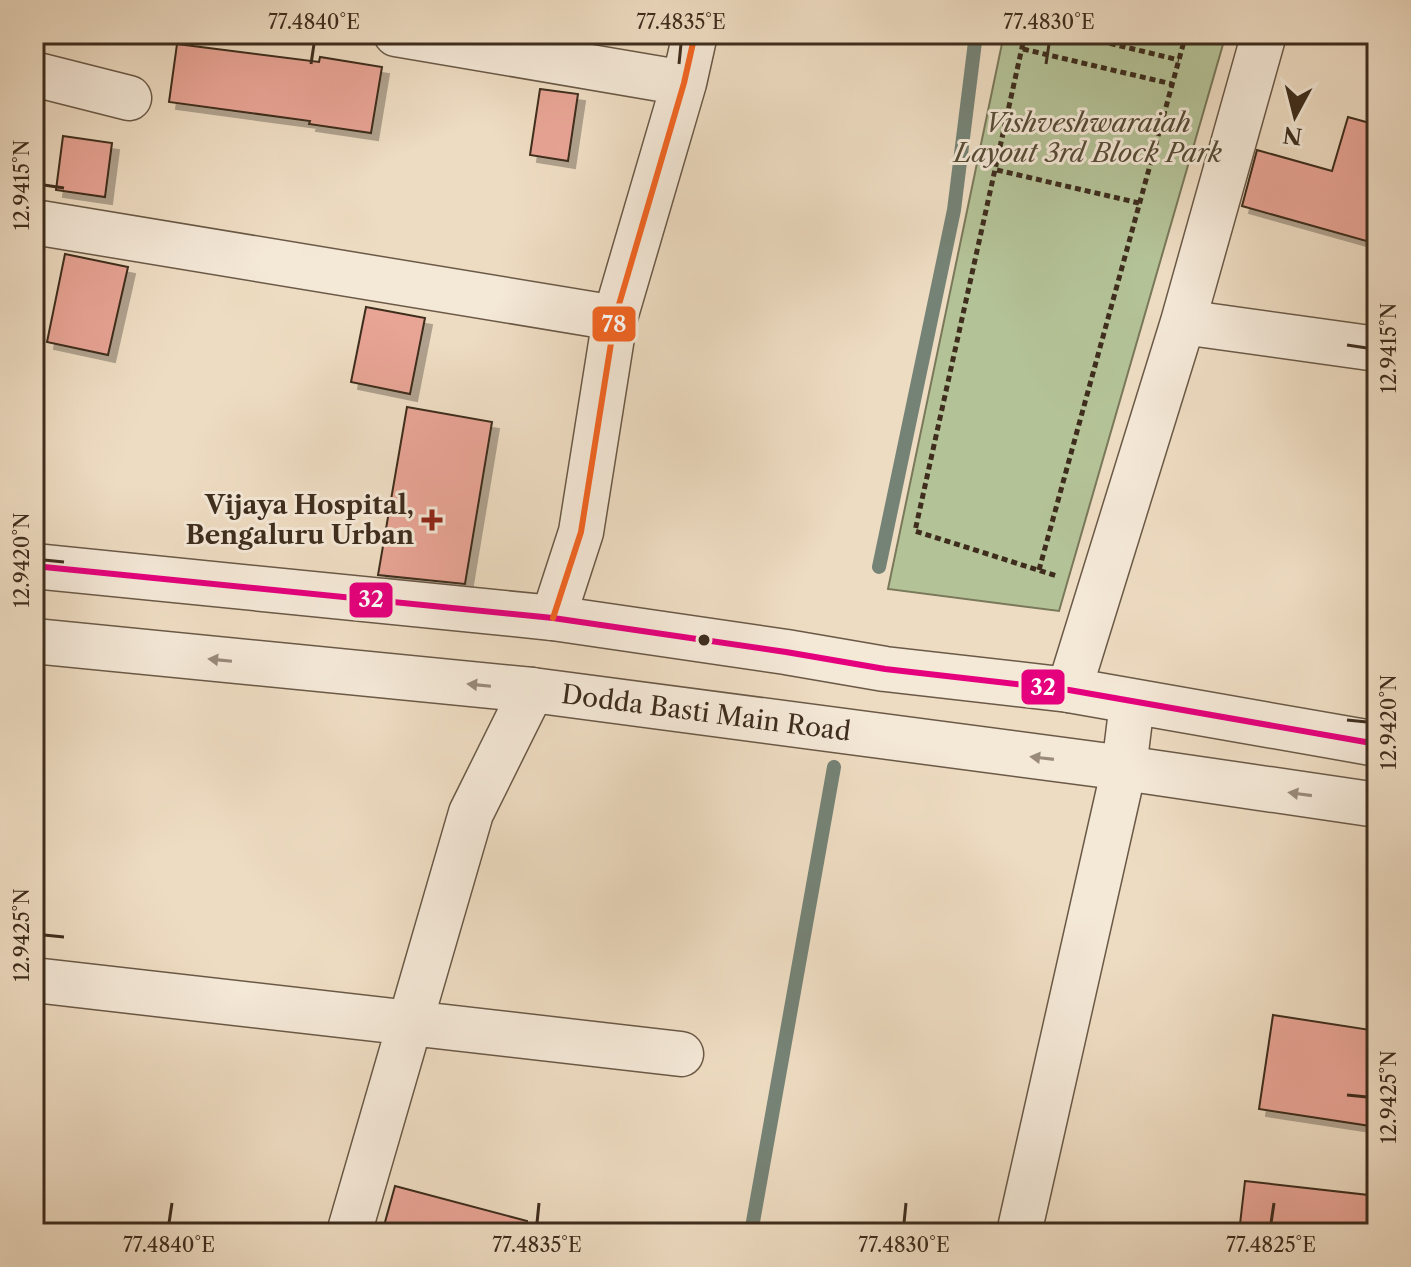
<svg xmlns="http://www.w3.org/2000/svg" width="1411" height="1267" font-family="'Libre Caslon Text',serif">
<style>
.green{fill:#b4c297;stroke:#79785a;stroke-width:2}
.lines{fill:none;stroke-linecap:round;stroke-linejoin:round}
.stream{stroke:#758376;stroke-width:14}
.building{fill:#e8a495;stroke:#3e2d1d;stroke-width:2;filter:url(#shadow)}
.minor-casing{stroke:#6a5946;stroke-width:47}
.tertiary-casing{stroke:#6a5946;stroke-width:47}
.path{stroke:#3e2d1d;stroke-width:5;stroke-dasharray:6 4;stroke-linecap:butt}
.minor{stroke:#f4e8d7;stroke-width:44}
.tertiary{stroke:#f4e8d7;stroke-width:44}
.bus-1-casing{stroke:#f4e8d7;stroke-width:12}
.bus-2-casing{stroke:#f4e8d7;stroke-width:12}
.bus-1{stroke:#e5007d;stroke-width:6}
.bus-2{stroke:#f26522;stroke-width:6}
.oneway{fill:#998a7a}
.ticks{fill:none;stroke:#3e2d1d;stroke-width:3}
.poi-dot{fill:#8f2418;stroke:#f4e8d7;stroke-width:3}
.bus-dot{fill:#3e2d1d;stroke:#f4e8d7;stroke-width:3}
.labels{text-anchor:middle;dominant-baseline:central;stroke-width:6;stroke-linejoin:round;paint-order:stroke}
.park-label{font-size:26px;font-style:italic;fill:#564b35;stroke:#f4e8d7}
.poi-label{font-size:26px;font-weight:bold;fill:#3e2d1d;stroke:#f4e8d7;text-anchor:end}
.street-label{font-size:26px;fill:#3e2d1d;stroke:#f4e8d7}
.line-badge{stroke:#f4e8d7;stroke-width:3}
.badge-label{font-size:22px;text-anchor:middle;font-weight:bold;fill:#fff}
.neatline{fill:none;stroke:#3e2d1d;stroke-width:3}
.ticks-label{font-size:20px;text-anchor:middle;fill:#3e2d1d}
</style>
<defs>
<filter id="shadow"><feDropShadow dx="7" dy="7" stdDeviation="0" flood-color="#0004"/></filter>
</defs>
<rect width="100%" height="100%" fill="#eedcc2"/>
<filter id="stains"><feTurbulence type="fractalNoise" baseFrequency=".0025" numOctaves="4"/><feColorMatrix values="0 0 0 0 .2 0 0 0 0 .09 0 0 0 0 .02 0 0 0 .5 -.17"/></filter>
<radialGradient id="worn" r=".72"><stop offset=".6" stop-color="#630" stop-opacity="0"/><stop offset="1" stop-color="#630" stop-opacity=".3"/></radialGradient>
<!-- green -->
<path class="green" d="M 1004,34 L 1226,34 L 1059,611 L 888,589 Z"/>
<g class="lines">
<!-- stream -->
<path class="stream" d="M 879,567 L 954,210 L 976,34
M 751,1233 L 834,767"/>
</g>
<!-- building -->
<path class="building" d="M 177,44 L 319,62 L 320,57 L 382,67 L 371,133 L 309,124 L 310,121 L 169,102 Z
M 540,89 L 578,94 L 568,161 L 530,155 Z
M 1348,117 L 1377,125 L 1377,244 L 1242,206 L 1257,150 L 1332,171 Z
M 63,136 L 112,143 L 105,197 L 56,190 Z
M 65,254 L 128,267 L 108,355 L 47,342 Z
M 366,307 L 425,318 L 410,394 L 351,382 Z
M 407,407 L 492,422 L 465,584 L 378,575 Z
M 1273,1015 L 1377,1031 L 1377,1127 L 1259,1109 Z
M 1245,1181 L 1377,1196 L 1377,1233 L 1239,1233 Z
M 395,1186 L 527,1221 L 526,1233 L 382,1233 Z"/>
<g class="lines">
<!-- minor casing -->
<g class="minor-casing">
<path id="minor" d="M 396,34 L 684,83
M 1264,34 L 1183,322 L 1377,349
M 34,74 L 129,98
M 34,222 L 615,318
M 553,618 L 581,532 L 615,318 L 684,83 L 695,34
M 1069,690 L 1183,322
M 34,980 L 681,1054
M 349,1233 L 471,813 L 532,690
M 1019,1233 L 1124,768 L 1132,703"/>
</g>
<!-- tertiary casing -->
<g class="tertiary-casing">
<g id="tertiary">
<path d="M 34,566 L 553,618 L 786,652 L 885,669 L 1069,690 L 1377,744"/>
<path id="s1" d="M 34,641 L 532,690 L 1124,768 L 1377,805"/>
</g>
</g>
<!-- path -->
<path class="path" d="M 1025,34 L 915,531 L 1057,576
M 1071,34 L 1179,60
M 1023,49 L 1172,84
M 997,170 L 1139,203
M 1039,570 L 1186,34"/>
<!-- minor -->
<use href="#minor" class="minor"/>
<!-- tertiary -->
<use href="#tertiary" class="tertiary"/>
<!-- bus-1 casing -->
<g class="bus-1-casing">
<path id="bus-1" d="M 34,566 L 553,618 L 786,652 L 885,669 L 1069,690 L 1377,744"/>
</g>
<!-- bus-2 casing -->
<g class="bus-2-casing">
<path id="bus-2" d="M 553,618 L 581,532 L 615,318 L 684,83 L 695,34"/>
</g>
<!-- bus-1 -->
<use href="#bus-1" class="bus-1"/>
<!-- bus-2 -->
<use href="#bus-2" class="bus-2"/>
</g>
<!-- one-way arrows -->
<defs><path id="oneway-solid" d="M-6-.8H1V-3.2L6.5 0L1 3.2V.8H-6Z" transform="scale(2)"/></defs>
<g class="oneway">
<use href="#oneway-solid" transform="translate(220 660) rotate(-174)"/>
<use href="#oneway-solid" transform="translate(479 685) rotate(-174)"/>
<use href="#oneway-solid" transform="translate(1042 758) rotate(-173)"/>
<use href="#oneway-solid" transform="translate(1300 794) rotate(-172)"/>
</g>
<!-- ticks -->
<path class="ticks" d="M 311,64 L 314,44M 679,64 L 681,44M 1046,64 L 1049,44M 44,185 L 64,188M 1347,345 L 1367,348M 44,560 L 64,562M 1347,720 L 1367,722M 44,935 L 64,937M 1347,1095 L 1367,1097M 169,1223 L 172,1203M 537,1223 L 539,1203M 904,1223 L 906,1203M 1271,1223 L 1274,1203"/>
<!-- markers -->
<path class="poi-dot" d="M428 508h8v8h8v8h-8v8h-8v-8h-8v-8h8z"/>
<circle class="bus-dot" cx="704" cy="640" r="7"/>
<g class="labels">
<!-- park labels -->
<g class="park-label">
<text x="1088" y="123">Vishveshwaraiah<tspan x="1088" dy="30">Layout 3rd Block Park</tspan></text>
</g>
<!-- poi labels -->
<g class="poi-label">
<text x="414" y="505">Vijaya Hospital,<tspan x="414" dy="30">Bengaluru Urban</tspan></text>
</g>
<!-- street labels -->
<g class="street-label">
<text stroke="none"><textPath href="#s1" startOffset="676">Dodda Basti Main Road</textPath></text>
</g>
</g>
<g class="line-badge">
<rect x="591" y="305" width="46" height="38" rx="8" fill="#f26522"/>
<rect x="348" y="581" width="46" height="38" rx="8" fill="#e5007d"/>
<rect x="1020" y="668" width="46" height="38" rx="8" fill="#e5007d"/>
</g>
<g class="badge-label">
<text x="614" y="332">78</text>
<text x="371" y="607">32</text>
<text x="1043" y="695">32</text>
</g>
<!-- margin -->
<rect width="1411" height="1267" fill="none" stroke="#eedcc2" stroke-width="88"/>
<!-- north arrow -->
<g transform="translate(1295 116) rotate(187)" stroke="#f4e8d7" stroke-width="6" paint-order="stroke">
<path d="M0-6L14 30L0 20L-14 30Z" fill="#3e2d1d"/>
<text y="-12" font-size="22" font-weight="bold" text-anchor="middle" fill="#3e2d1d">N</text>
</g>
<rect x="44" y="44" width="1323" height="1179" class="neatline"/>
<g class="ticks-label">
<text x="314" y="29">77.4840°E</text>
<text x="681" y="29">77.4835°E</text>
<text x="1049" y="29">77.4830°E</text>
<text transform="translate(22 185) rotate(-90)" y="7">12.9415°N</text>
<text transform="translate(1389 348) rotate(-90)" y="7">12.9415°N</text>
<text transform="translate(22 560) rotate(-90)" y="7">12.9420°N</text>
<text transform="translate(1389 722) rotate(-90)" y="7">12.9420°N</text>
<text transform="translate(22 935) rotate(-90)" y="7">12.9425°N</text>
<text transform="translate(1389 1097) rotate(-90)" y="7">12.9425°N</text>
<text x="169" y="1252">77.4840°E</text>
<text x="537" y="1252">77.4835°E</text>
<text x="904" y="1252">77.4830°E</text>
<text x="1271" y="1252">77.4825°E</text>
</g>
<rect width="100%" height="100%" filter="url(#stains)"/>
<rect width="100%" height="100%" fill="url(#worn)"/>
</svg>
